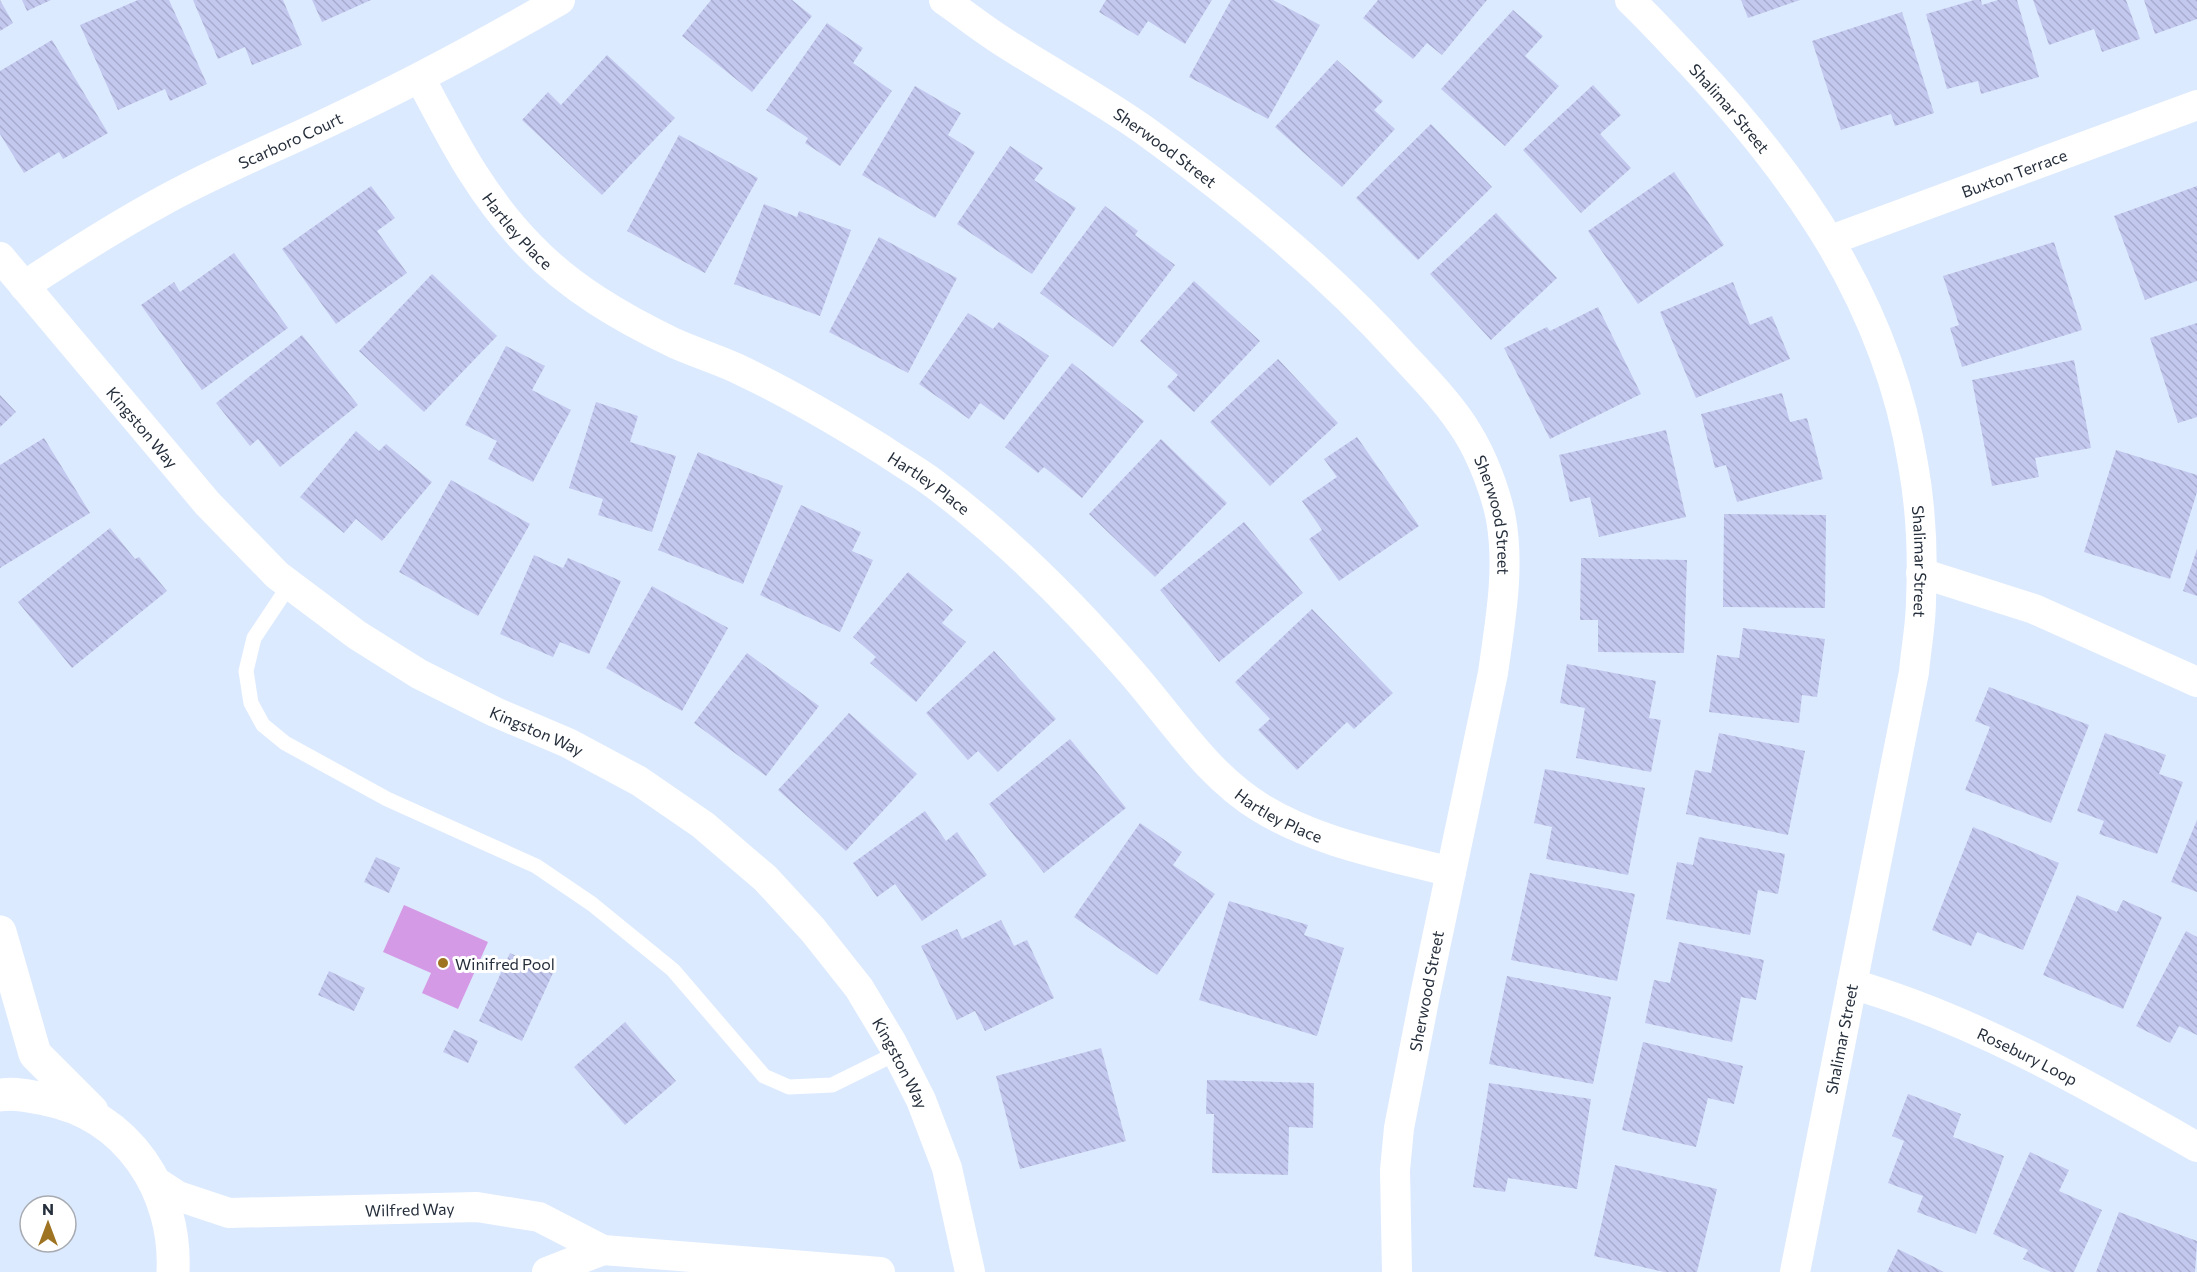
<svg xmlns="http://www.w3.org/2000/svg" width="2197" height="1272" font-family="Commissioner,sans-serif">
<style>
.water{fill:#d59ae5}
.building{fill:url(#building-back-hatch)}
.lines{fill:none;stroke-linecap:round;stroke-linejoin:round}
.service{stroke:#fff;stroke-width:15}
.minor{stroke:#fff;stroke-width:30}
.secondary{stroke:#fff;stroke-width:33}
.poi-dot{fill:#9e7322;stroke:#fff;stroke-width:2}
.labels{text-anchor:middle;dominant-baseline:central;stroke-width:6;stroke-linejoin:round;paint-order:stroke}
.street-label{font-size:16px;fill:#252e3b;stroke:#fff}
.poi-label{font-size:16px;fill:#252e3b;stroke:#fff;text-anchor:start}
</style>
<defs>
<pattern id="building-back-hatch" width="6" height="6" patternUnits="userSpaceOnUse" patternTransform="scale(1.5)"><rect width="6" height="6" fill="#c3c8ef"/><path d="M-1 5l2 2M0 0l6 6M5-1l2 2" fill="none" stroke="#a7acce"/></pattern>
</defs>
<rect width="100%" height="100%" fill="#dceaff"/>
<!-- water -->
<path class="water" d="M 404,905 L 488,942 L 458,1009 L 422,993 L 431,973 L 383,952 Z"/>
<!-- building -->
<path class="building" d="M 0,0 L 13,23 L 0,31 Z
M 22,0 L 51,0 L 27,11 Z
M 138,0 L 169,0 L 207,84 L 170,101 L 165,89 L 118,110 L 80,25 Z
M 193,0 L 283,0 L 302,45 L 252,65 L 245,47 L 218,59 Z
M 312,0 L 371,0 L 322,22 Z
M 711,0 L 792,0 L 812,16 L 752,92 L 682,36 Z
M 1106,0 L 1212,0 L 1185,44 L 1148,21 L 1138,36 L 1099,12 Z
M 1231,0 L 1273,0 L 1320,25 L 1268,119 L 1189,77 Z
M 1378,0 L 1487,0 L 1442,55 L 1427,43 L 1413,59 L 1363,18 Z
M 1741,0 L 1800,0 L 1748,18 Z
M 1974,0 L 1981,0 L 1982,5 L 1998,0 L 2017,0 L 2039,77 L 1981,94 L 1978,81 L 1947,89 L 1926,14 Z
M 2033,0 L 2126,0 L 2140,39 L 2102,52 L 2094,29 L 2049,45 Z
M 2144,0 L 2197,0 L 2197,19 L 2155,34 Z
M 1513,10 L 1543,36 L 1525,56 L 1559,86 L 1505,146 L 1441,89 Z
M 1902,12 L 1934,113 L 1895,126 L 1891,114 L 1841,130 L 1812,41 Z
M 827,23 L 863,48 L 853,63 L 892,91 L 840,166 L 805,143 L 808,138 L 766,110 Z
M 52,40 L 108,133 L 63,159 L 59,152 L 24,173 L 0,134 L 0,71 Z
M 607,55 L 675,118 L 602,195 L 522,120 L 548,92 L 561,105 Z
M 1337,60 L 1383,101 L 1374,110 L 1395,129 L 1342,187 L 1275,127 Z
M 1593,85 L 1621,115 L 1600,134 L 1631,168 L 1581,213 L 1523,150 Z
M 915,86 L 961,113 L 948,135 L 975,152 L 935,218 L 862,175 Z
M 1431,124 L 1492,187 L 1418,260 L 1356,198 Z
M 679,135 L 758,178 L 705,273 L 627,231 Z
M 1010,146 L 1043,168 L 1034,180 L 1076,208 L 1032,274 L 957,224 Z
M 1674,172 L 1724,245 L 1638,304 L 1588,231 Z
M 371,186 L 395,218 L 377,231 L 407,273 L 336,324 L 282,249 Z
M 2197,186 L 2197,281 L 2145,300 L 2114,216 Z
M 764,204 L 797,217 L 799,211 L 851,230 L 820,316 L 734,284 Z
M 1105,206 L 1138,231 L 1135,235 L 1175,265 L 1113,347 L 1040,293 Z
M 1496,213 L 1557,278 L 1491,340 L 1430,274 Z
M 879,237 L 957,278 L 908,373 L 829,332 Z
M 2054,242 L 2082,330 L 1962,367 L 1950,328 L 1959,325 L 1943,276 Z
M 234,253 L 288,328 L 202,390 L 141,305 L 174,282 L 180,292 Z
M 432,274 L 497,336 L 424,412 L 359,351 Z
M 1194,281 L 1260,341 L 1194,412 L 1167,387 L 1178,375 L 1140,341 Z
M 1733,282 L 1750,325 L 1772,316 L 1790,359 L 1696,398 L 1660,312 Z
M 1598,307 L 1641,394 L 1550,439 L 1504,348 L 1547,327 L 1550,331 Z
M 968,313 L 993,329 L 999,322 L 1049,356 L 1004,420 L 980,403 L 969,419 L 919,384 Z
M 2197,323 L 2197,417 L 2178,423 L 2150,338 Z
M 302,335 L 358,405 L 280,467 L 258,439 L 250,446 L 216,403 Z
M 506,346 L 545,366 L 532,390 L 571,410 L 533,482 L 488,459 L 497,441 L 465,425 Z
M 1278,359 L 1338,423 L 1270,486 L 1210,422 Z
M 2074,360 L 2091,448 L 2035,458 L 2039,477 L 1992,486 L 1972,380 Z
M 1072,363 L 1144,421 L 1082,498 L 1044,467 L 1038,473 L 1005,447 Z
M 1782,393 L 1790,422 L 1807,418 L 1823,479 L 1737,502 L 1726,465 L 1715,468 L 1701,414 Z
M 0,395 L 16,412 L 0,427 Z
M 596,402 L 638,416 L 630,442 L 676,456 L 652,532 L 598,515 L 603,499 L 569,488 Z
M 1666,430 L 1686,517 L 1599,537 L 1590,497 L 1570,502 L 1559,455 Z
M 356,431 L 379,451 L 386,444 L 432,482 L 382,541 L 356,519 L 344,533 L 300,497 Z
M 1357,437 L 1419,526 L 1339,581 L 1309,539 L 1322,530 L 1302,501 L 1337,477 L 1324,459 Z
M 44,438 L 90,513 L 0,568 L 0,465 Z
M 1161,439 L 1227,503 L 1155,577 L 1089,514 Z
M 2116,450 L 2197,475 L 2197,492 L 2170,579 L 2084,552 Z
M 698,452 L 783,486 L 743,584 L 658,550 Z
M 451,480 L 530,524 L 478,616 L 399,572 Z
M 801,505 L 861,532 L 852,551 L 873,560 L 840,632 L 760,595 Z
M 1724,514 L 1826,515 L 1825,608 L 1723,607 Z
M 1244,522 L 1303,593 L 1219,662 L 1160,590 Z
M 110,528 L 135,559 L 139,557 L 167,591 L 72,668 L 18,602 Z
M 2197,549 L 2197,596 L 2183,591 Z
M 534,555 L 563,568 L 568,558 L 621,581 L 589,654 L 560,642 L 553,657 L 500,634 Z
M 1581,558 L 1687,560 L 1684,653 L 1598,652 L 1598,620 L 1580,620 Z
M 908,572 L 953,610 L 942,623 L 966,642 L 916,702 L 870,663 L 876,657 L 853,637 Z
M 652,586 L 728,628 L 682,711 L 606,668 Z
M 1312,609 L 1393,693 L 1354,729 L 1347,722 L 1297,770 L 1258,730 L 1270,719 L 1235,682 Z
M 1743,628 L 1825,639 L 1817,697 L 1802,695 L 1799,723 L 1709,712 L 1717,655 L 1739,658 Z
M 994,651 L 1056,719 L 998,772 L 978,751 L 968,760 L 926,713 Z
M 747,653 L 819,706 L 766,776 L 694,723 Z
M 1567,664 L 1656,681 L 1649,718 L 1661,720 L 1651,772 L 1576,758 L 1585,708 L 1560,703 Z
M 1989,687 L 2089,725 L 2051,823 L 1965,790 L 1990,727 L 1975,721 Z
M 849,713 L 917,774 L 846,851 L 778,790 Z
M 1719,733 L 1805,751 L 1788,835 L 1686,814 L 1695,770 L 1711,773 Z
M 2105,733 L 2166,755 L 2159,774 L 2183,782 L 2157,854 L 2099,834 L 2104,821 L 2077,811 Z
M 1070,739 L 1126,808 L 1044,873 L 989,804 Z
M 1545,769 L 1645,788 L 1628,875 L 1546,859 L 1552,827 L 1534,823 Z
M 925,811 L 946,841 L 957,832 L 987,875 L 922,921 L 895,884 L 877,897 L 853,863 Z
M 2197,820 L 2197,892 L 2171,882 Z
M 1140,823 L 1182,852 L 1173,865 L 1215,894 L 1157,975 L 1074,917 Z
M 1973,827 L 2059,863 L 2023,950 L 1977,932 L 1971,946 L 1932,930 Z
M 1699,837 L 1785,854 L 1778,894 L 1758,890 L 1750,935 L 1666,919 L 1677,862 L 1693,865 Z
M 376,857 L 400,868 L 389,893 L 364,882 Z
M 1530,873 L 1635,894 L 1617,981 L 1511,960 Z
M 2077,895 L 2117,912 L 2123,900 L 2162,917 L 2123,1009 L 2043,975 Z
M 1229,901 L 1308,925 L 1304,935 L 1344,948 L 1317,1036 L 1199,1000 Z
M 1001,920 L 1014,946 L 1027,940 L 1054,998 L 985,1031 L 975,1011 L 957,1020 L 921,946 L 957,929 L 962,939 Z
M 2186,931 L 2197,937 L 2197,1035 L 2179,1026 L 2170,1043 L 2136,1026 Z
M 1679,942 L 1764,960 L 1756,1000 L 1741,997 L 1732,1042 L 1645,1023 L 1654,980 L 1670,983 Z
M 510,953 L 553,973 L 522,1041 L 479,1021 Z
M 329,971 L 365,988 L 354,1011 L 318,995 Z
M 1507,976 L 1611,997 L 1593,1084 L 1489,1064 Z
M 625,1022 L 676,1081 L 625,1125 L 574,1067 Z
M 454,1030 L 478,1041 L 468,1063 L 443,1052 Z
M 1643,1042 L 1743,1066 L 1734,1104 L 1708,1098 L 1696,1147 L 1622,1130 Z
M 1101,1048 L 1126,1141 L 1020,1169 L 996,1076 Z
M 1207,1080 L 1314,1083 L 1313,1128 L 1289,1127 L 1288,1175 L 1212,1173 L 1214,1114 L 1206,1114 Z
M 1489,1083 L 1591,1099 L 1577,1189 L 1508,1178 L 1505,1192 L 1473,1187 Z
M 1908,1094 L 1961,1114 L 1953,1137 L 2004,1156 L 1976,1234 L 1917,1212 L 1923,1196 L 1888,1183 L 1904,1141 L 1892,1136 Z
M 2030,1152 L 2069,1170 L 2059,1191 L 2102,1210 L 2074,1272 L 2051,1272 L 2023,1259 L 2028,1250 L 1993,1234 Z
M 1615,1165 L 1717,1189 L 1697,1272 L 1664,1272 L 1594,1256 Z
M 2119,1212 L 2197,1241 L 2195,1272 L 2096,1272 Z
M 1898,1249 L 1944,1272 L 1887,1272 Z"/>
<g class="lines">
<!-- service -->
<path class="service" d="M 290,584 L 254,638 L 246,671 L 251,703 L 263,725 L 285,743 L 387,799 L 536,866 L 592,904 L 673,970 L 764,1076 L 789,1087 L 832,1085 L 897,1053"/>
<!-- minor -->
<g class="minor">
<path id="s1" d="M 944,0 C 967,16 989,34 1013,48 C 1057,76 1102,100 1144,130 C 1236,197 1325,269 1401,353 C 1424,378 1450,404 1467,432 C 1482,456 1496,492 1501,519 C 1510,570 1500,622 1493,673 L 1425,995 L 1399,1128 L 1395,1170 L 1397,1272"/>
<path id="s2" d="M 1630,0 C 1651,20 1670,41 1690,62 C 1799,178 1887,304 1913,464 C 1921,508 1923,555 1921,600 C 1921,624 1916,648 1914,672 L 1795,1272"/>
<path id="s3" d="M 420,78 C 453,140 480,195 530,246 C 570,288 622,318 674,343 C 694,352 716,359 736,368 C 787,392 835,420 883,450 C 899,461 917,471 933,483 C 1008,539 1071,602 1132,673 C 1173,720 1207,775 1261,808 C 1318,843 1387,855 1451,872"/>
<path id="s4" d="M 1831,240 L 2197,105"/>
<path id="s5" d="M 0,257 L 207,503 L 277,575 L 357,635 L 419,674 L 495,712 L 568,743 L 639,781 L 703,825 L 765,878 L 813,930 L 859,988 L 892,1043 L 921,1100 L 947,1168 L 970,1272"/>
<path id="s6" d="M 24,286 C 68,257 113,228 159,203 C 216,171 277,147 335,119 C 412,83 486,43 560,0"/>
<path d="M 1921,573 L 2034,609 L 2197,682"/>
<path id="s7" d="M 1852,984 C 1975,1020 2086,1084 2197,1147"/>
<path id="s8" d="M 155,1181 L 178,1196 L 229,1213 L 477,1207 L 539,1217 L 603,1250 L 880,1272"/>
<path d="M 547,1272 L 603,1250"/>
</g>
<!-- secondary -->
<path class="secondary" d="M 0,932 L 35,1054 L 92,1111
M 0,1095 C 16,1093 30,1096 45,1099 C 128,1115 177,1191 173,1272"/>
</g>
<!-- markers -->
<circle class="poi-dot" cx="443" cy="963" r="6"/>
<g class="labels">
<!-- street labels -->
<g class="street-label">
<text stroke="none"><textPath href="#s2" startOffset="147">Shalimar Street</textPath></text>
<text stroke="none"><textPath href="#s6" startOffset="304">Scarboro Court</textPath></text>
<text stroke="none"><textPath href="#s1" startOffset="266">Sherwood Street</textPath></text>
<text stroke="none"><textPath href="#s4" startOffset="195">Buxton Terrace</textPath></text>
<text stroke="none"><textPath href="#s3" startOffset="182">Hartley Place</textPath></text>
<text stroke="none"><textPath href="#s5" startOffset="222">Kingston Way</textPath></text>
<text stroke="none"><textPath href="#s3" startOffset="668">Hartley Place</textPath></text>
<text stroke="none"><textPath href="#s1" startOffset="771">Sherwood Street</textPath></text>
<text stroke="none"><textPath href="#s2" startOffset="651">Shalimar Street</textPath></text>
<text stroke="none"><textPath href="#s5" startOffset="726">Kingston Way</textPath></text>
<text stroke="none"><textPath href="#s3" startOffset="1154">Hartley Place</textPath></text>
<text transform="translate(1426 991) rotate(-79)">Sherwood Street</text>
<text transform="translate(1841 1039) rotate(-79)">Shalimar Street</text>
<text stroke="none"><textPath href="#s7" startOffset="190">Rosebury Loop</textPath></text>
<text stroke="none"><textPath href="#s5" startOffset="1230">Kingston Way</textPath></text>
<text stroke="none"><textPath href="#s8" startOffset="262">Wilfred Way</textPath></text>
</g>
<!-- poi labels -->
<g class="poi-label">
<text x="455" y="963">Winifred Pool</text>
</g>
</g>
<!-- north arrow -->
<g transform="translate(48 1224)"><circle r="28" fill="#ffffff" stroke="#a8abb1" stroke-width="1.5"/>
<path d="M0-4.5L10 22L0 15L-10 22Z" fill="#9e7322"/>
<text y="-9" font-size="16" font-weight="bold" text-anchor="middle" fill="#252e3b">N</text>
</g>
</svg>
